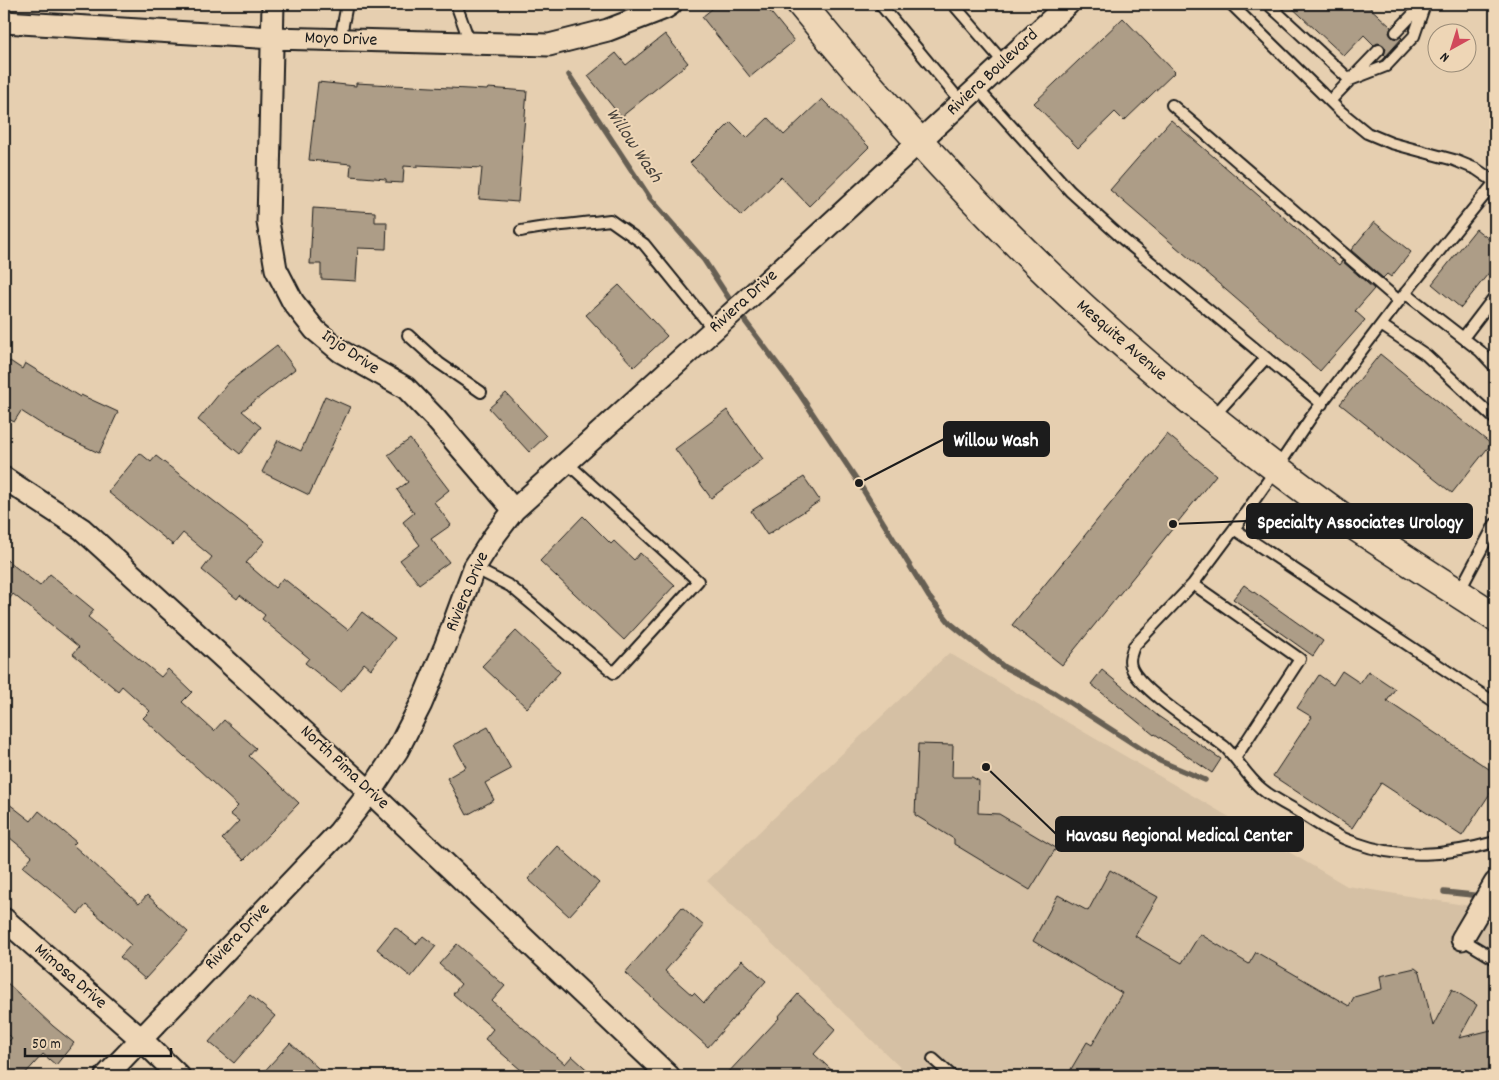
<svg xmlns="http://www.w3.org/2000/svg" width="1499" height="1080" font-family="Dekko,sans-serif">
<style>
.built{fill:#d5c0a4}
.lines{fill:none;stroke-linecap:round;stroke-linejoin:round}
.stream{stroke:#665e53;stroke-width:5.5}
.building{fill:#ad9d87;stroke:#1c1c1c}
.lane-casing{stroke:#1c1c1c;stroke-width:14}
.street-casing{stroke:#1c1c1c;stroke-width:25}
.secondary-casing{stroke:#1c1c1c;stroke-width:31}
.lane{stroke:#eed6b6;stroke-width:10}
.street{stroke:#eed6b6;stroke-width:21}
.secondary{stroke:#eed6b6;stroke-width:28}
.labels{text-anchor:middle;dominant-baseline:central;stroke-width:4;stroke-linejoin:round;paint-order:stroke}
.street-label{font-size:18px;fill:#1c1c1c;stroke:#eed6b6}
.water-label{font-size:19px;font-style:italic;fill:#47423c;stroke:#eed6b6}
.leader{fill:none;stroke:#1c1c1c;stroke-width:2}
.callout-dot{fill:#1c1c1c;stroke:#eed6b6;stroke-width:2}
.callout{fill:#1c1c1c;stroke:#1c1c1c;stroke-width:2}
.callout-label{font-size:19px;text-anchor:middle;font-weight:bold;fill:#fff}
</style>
<rect width="100%" height="100%" fill="#e6cfb0"/>
<filter id="ink" filterUnits="userSpaceOnUse"><feTurbulence type="fractalNoise" baseFrequency=".02" numOctaves="2"/><feDisplacementMap in="SourceGraphic" scale="10" xChannelSelector="R" yChannelSelector="G"/><feConvolveMatrix kernelMatrix="1 2 1 2 8 2 1 2 1" color-interpolation-filters="sRGB"/></filter>
<g filter="url(#ink)">
<!-- built -->
<path class="built" d="M 949,653 L 1347,886 L 1495,910 L 1495,1076 L 909,1076 L 707,881 Z"/>
<g class="lines">
<!-- stream -->
<path class="stream" d="M 569,75 L 650,198 L 704,260 L 736,309 L 799,393 L 859,483 L 929,597 L 950,623 L 1004,667 L 1053,692 L 1160,761 L 1205,780
M 1444,892 L 1482,896"/>
</g>
<!-- building -->
<path class="building" d="M 718,4 L 764,4 L 794,41 L 750,77 L 702,17 Z
M 1288,4 L 1366,4 L 1391,27 L 1389,33 L 1392,37 L 1397,39 L 1401,37 L 1402,38 L 1386,56 L 1384,54 L 1386,49 L 1383,45 L 1378,43 L 1374,45 L 1364,35 L 1344,56 Z
M 1123,18 L 1175,72 L 1124,121 L 1115,112 L 1078,148 L 1034,103 Z
M 665,34 L 688,63 L 621,117 L 588,76 L 616,53 L 626,65 Z
M 318,82 L 356,86 L 356,83 L 487,90 L 488,88 L 527,91 L 518,202 L 479,199 L 482,168 L 417,165 L 417,167 L 404,166 L 403,183 L 386,182 L 386,179 L 350,176 L 351,164 L 309,160 Z
M 822,99 L 869,147 L 809,206 L 781,177 L 741,216 L 690,163 L 731,122 L 747,138 L 768,118 L 784,135 Z
M 1171,120 L 1339,265 L 1342,261 L 1374,289 L 1355,311 L 1365,320 L 1320,371 L 1110,190 Z
M 313,208 L 375,212 L 375,222 L 387,222 L 386,249 L 358,248 L 356,281 L 321,279 L 321,264 L 310,264 Z
M 1374,222 L 1411,252 L 1391,277 L 1387,274 L 1383,278 L 1351,250 Z
M 1476,229 L 1495,244 L 1495,265 L 1461,308 L 1432,284 Z
M 619,285 L 667,336 L 634,367 L 586,315 Z
M 277,345 L 295,369 L 242,411 L 261,427 L 240,454 L 198,420 L 228,383 Z
M 1380,354 L 1491,444 L 1452,493 L 1340,404 Z
M 10,361 L 22,369 L 25,363 L 80,397 L 81,395 L 118,412 L 99,453 L 54,432 L 21,411 L 14,422 L 4,416 L 4,371 Z
M 506,393 L 546,436 L 529,452 L 489,408 Z
M 325,396 L 350,407 L 309,495 L 262,472 L 278,440 L 301,451 Z
M 727,410 L 763,459 L 711,498 L 675,449 Z
M 1167,434 L 1216,475 L 1062,665 L 1012,625 Z
M 410,439 L 449,490 L 434,502 L 451,525 L 431,539 L 449,562 L 419,584 L 400,560 L 420,545 L 403,522 L 414,513 L 397,490 L 408,482 L 388,455 Z
M 140,453 L 151,462 L 156,456 L 265,541 L 246,563 L 275,588 L 283,578 L 348,630 L 362,612 L 395,638 L 371,669 L 364,663 L 341,692 L 305,663 L 309,658 L 262,619 L 265,615 L 240,595 L 237,599 L 202,570 L 212,557 L 183,533 L 173,545 L 108,492 Z
M 804,477 L 820,501 L 767,535 L 751,511 Z
M 583,516 L 611,544 L 614,541 L 634,560 L 640,553 L 675,585 L 624,640 L 540,561 Z
M 4,558 L 40,586 L 50,574 L 94,610 L 88,617 L 161,677 L 168,669 L 192,692 L 182,702 L 214,731 L 224,720 L 256,748 L 249,756 L 299,803 L 244,860 L 222,839 L 239,821 L 230,814 L 238,806 L 143,718 L 150,711 L 122,686 L 118,691 L 73,654 L 79,647 L 13,594 L 4,607 Z
M 1244,585 L 1323,641 L 1313,656 L 1233,599 Z
M 516,631 L 560,672 L 527,708 L 482,666 Z
M 1102,670 L 1158,716 L 1221,759 L 1212,773 L 1155,734 L 1154,735 L 1091,684 Z
M 1342,671 L 1360,683 L 1368,671 L 1395,689 L 1387,701 L 1495,773 L 1495,786 L 1462,836 L 1381,783 L 1352,828 L 1273,776 L 1312,717 L 1297,708 L 1319,675 L 1333,685 Z
M 488,727 L 511,769 L 485,783 L 494,800 L 467,815 L 447,778 L 466,767 L 454,745 Z
M 918,744 L 953,745 L 952,777 L 972,777 L 979,781 L 978,813 L 999,814 L 1056,848 L 1030,890 L 954,844 L 954,839 L 915,815 Z
M 4,800 L 31,821 L 39,811 L 76,842 L 73,845 L 139,904 L 147,895 L 188,932 L 145,979 L 120,957 L 131,945 L 86,905 L 78,914 L 60,897 L 23,867 L 32,856 L 4,833 Z
M 558,846 L 599,883 L 569,916 L 528,879 Z
M 1110,870 L 1158,897 L 1135,936 L 1182,963 L 1200,934 L 1249,964 L 1256,952 L 1349,1006 L 1354,997 L 1382,989 L 1380,976 L 1415,968 L 1420,972 L 1433,1026 L 1452,989 L 1477,1005 L 1459,1038 L 1495,1029 L 1495,1076 L 1067,1076 L 1087,1042 L 1092,1045 L 1122,993 L 1033,941 L 1058,895 L 1088,911 Z
M 682,907 L 704,926 L 665,971 L 692,995 L 694,993 L 704,1003 L 742,960 L 766,981 L 708,1047 L 625,973 Z
M 395,927 L 416,944 L 423,936 L 436,946 L 411,977 L 377,949 Z
M 457,944 L 505,986 L 492,1001 L 565,1064 L 572,1056 L 594,1076 L 528,1076 L 485,1039 L 493,1029 L 453,994 L 461,984 L 439,964 Z
M 4,980 L 53,1026 L 74,1043 L 56,1065 L 43,1054 L 23,1076 L 13,1076 L 4,1068 L 4,1046 L 12,1038 L 4,1030 Z
M 798,994 L 836,1029 L 814,1054 L 838,1076 L 725,1076 L 779,1018 L 778,1017 Z
M 250,995 L 275,1016 L 234,1063 L 209,1042 Z
M 290,1043 L 327,1076 L 260,1076 Z"/>
<g class="lines">
<!-- lane casing -->
<g class="lane-casing">
<path id="lane" d="M 456,4 L 470,43
M 880,4 L 961,102
M 953,4 L 1004,63
M 1231,4 L 1340,111 L 1367,133 L 1391,143 L 1454,160 L 1476,169 L 1495,182
M 1268,4 L 1350,80
M 1396,32 L 1423,4
M 340,40 L 347,4
M 1350,80 L 1386,66 L 1414,36 L 1425,4
M 976,87 L 1070,191 L 1124,240 L 1322,404
M 1330,101 L 1379,50
M 1172,105 L 1399,301
M 1495,182 L 1399,301 L 1312,416 L 1277,468 L 1234,529 L 1495,703
M 521,231 C 551,225 580,224 610,220 L 644,244 L 713,329
M 1405,293 L 1480,351 L 1495,367
M 1381,325 L 1426,355 L 1495,419
M 408,335 L 439,363 L 481,392
M 1463,338 L 1495,296
M 1213,417 L 1266,358
M 1234,529 L 1193,584 L 1134,646 C 1131,654 1128,661 1132,669 C 1144,693 1202,729 1225,747 C 1239,761 1247,777 1263,790 C 1274,799 1289,806 1302,814 C 1319,825 1337,837 1356,843 C 1402,860 1449,855 1495,842
M 474,568 L 510,586 L 614,673 L 698,581 L 566,462
M 1193,584 L 1300,659 L 1236,757
M 1459,592 L 1495,524
M 1462,939 L 1495,959
M 933,1059 L 952,1076"/>
</g>
<!-- street casing -->
<g class="street-casing">
<path id="street" d="M 273,4 L 268,222 L 276,269 L 293,302 L 315,330 L 340,351 L 406,388 L 434,417 L 514,510
M 4,22 L 273,38 L 549,45 L 608,30 L 665,8 L 671,4
M 4,478 L 82,529 L 370,792 L 669,1076
M 4,919 L 141,1039 L 179,1076
M 1462,939 L 1495,883
M 106,1076 L 339,832 L 370,792 L 397,751 L 421,704 L 445,647 L 474,568 L 495,535 L 514,510 L 814,239 L 1068,4"/>
</g>
<!-- secondary casing -->
<g class="secondary-casing">
<path id="secondary" d="M 801,4 C 925,156 1061,299 1216,421 C 1262,458 1309,494 1358,528 C 1403,558 1449,587 1495,617"/>
</g>
<!-- lane -->
<use href="#lane" class="lane"/>
<!-- street -->
<use href="#street" class="street"/>
<!-- secondary -->
<use href="#secondary" class="secondary"/>
</g>
</g>
<g class="labels">
<!-- street labels -->
<g class="street-label">
<text transform="translate(341 40) rotate(2)">Moyo Drive</text>
<text transform="translate(993 73) rotate(-43)">Riviera Boulevard</text>
<text transform="translate(744 302) rotate(-42)">Riviera Drive</text>
<text transform="translate(1121 341) rotate(41)">Mesquite Avenue</text>
<text transform="translate(350 353) rotate(34)">Injo Drive</text>
<text transform="translate(468 592) rotate(-67)">Riviera Drive</text>
<text transform="translate(344 768) rotate(43)">North Pima Drive</text>
<text transform="translate(238 937) rotate(-46)">Riviera Drive</text>
<text transform="translate(70 977) rotate(41)">Mimosa Drive</text>
</g>
<!-- water labels -->
<g class="water-label">
<text transform="translate(633 146) rotate(56)">Willow Wash</text>
</g>
</g>
<!-- callouts -->
<path class="leader" d="M859 483L944 439M1173 524L1247 521M986 767L1056 834"/>
<g class="callout-dot">
<circle cx="859" cy="483" r="5"/>
<circle cx="1173" cy="524" r="5"/>
<circle cx="986" cy="767" r="5"/>
</g>
<g class="callout">
<rect x="944" y="422" width="105" height="34" rx="5"/>
<rect x="1247" y="504" width="225" height="34" rx="5"/>
<rect x="1056" y="817" width="247" height="34" rx="5"/>
</g>
<g class="callout-label">
<text x="996" y="446">Willow Wash</text>
<text x="1360" y="528">Specialty Associates Urology</text>
<text x="1179" y="841">Havasu Regional Medical Center</text>
</g>
<!-- margin -->
<rect width="1499" height="1080" fill="none" stroke="#eed6b6" stroke-width="20"/>
<rect x="10" y="10" width="1479" height="1060" fill="none" stroke="#1c1c1c" stroke-width="2" filter="url(#ink)"/>
<!-- north arrow -->
<g transform="translate(1452 48) rotate(219)"><circle r="24" fill="#eed6b6" stroke="#9a8c78"/>
<path d="M0-4L9 19L0 12L-9 19Z" fill="#d1495b"/>
<text y="-8" font-size="14" font-weight="bold" text-anchor="middle" fill="#1c1c1c">N</text>
</g>
<!-- scale -->
<path d="M25 1048v8h146v-8" fill="none" stroke="#1c1c1c" stroke-width="2.5"/>
<text x="32" y="1048" font-size="15" fill="#1c1c1c" stroke="#eed6b6" stroke-width="4" paint-order="stroke">50 m</text>
</svg>
